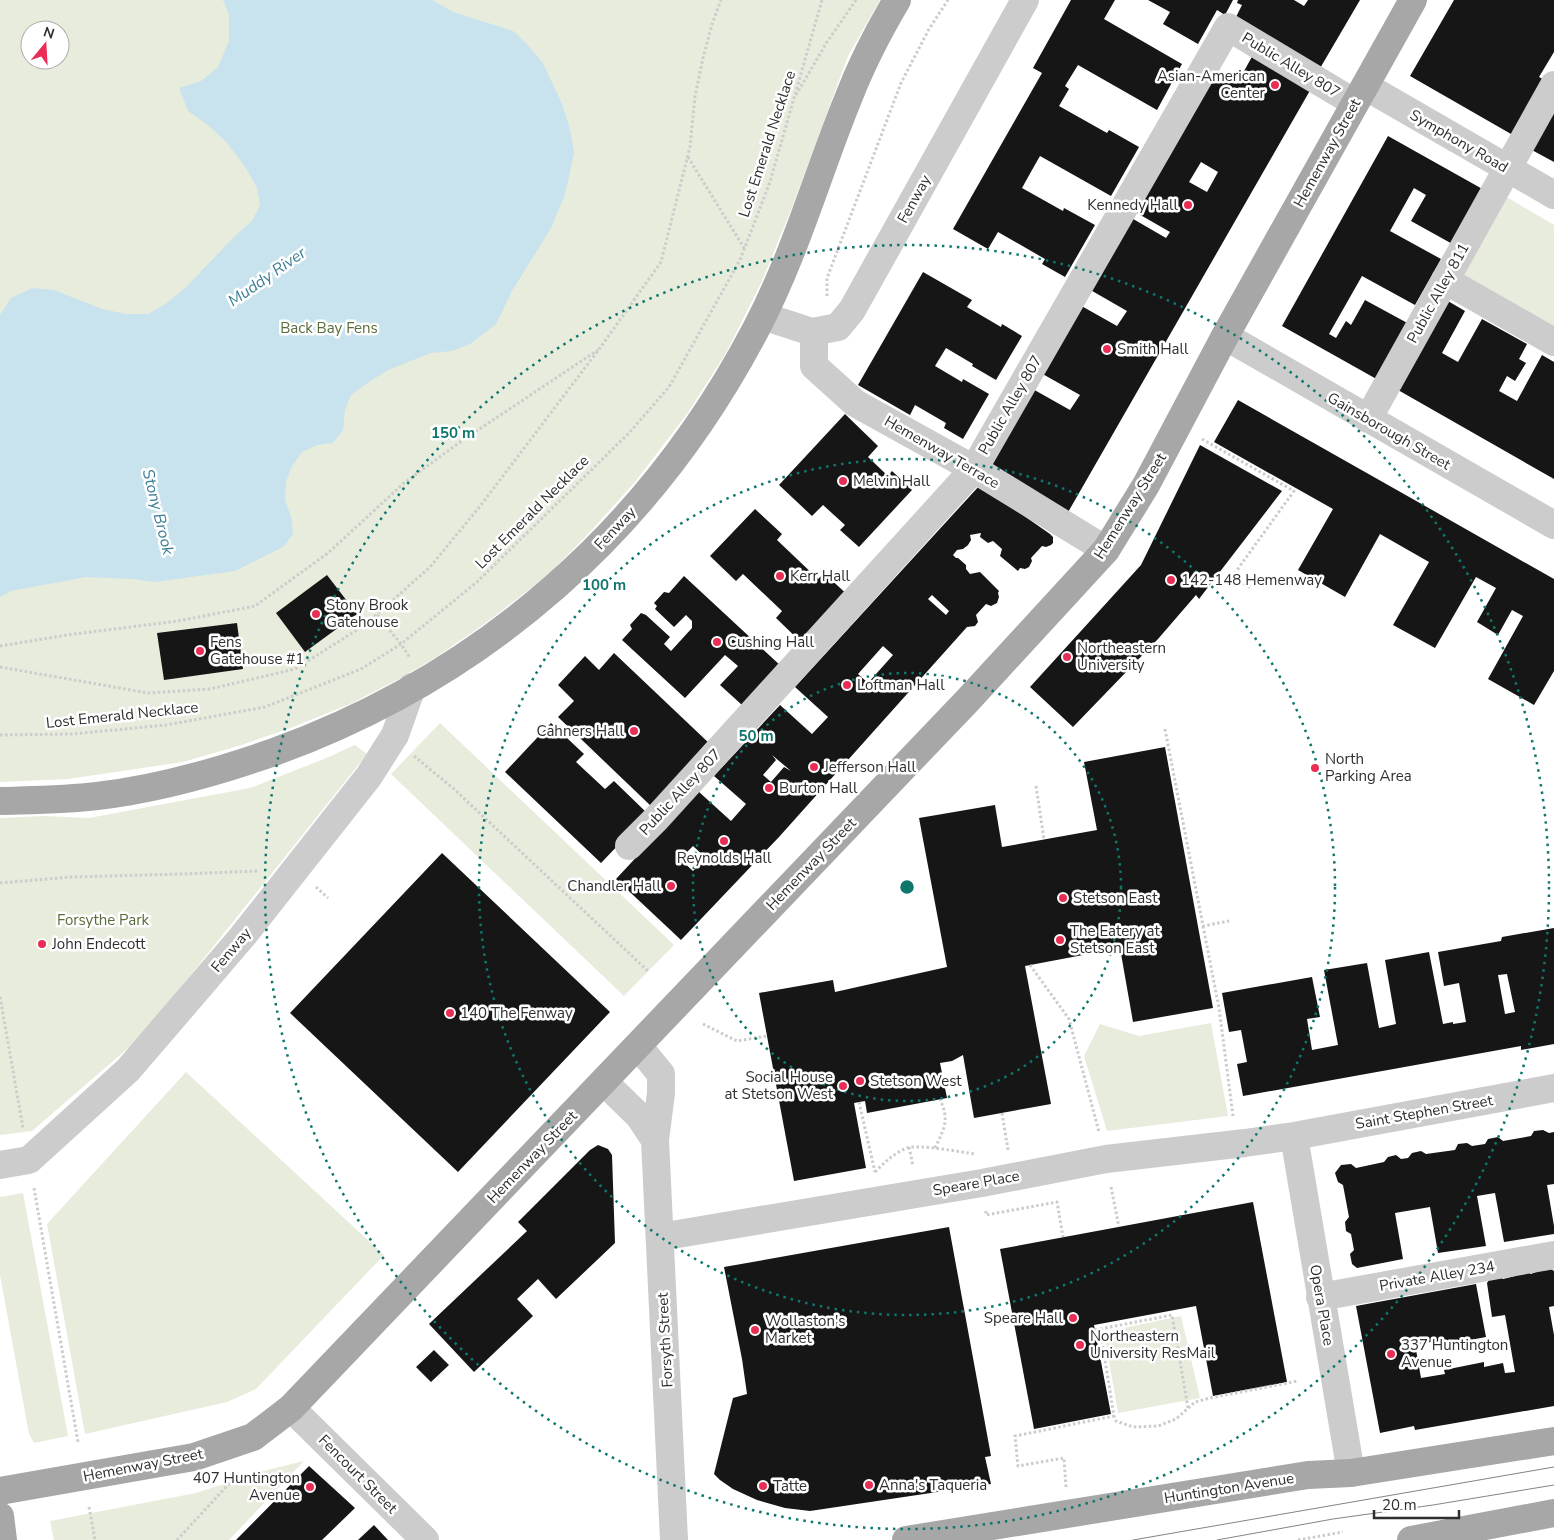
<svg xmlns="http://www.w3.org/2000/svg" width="1554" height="1540" font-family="'Nunito Sans',sans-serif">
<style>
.green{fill:#e7ecdc;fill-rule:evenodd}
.water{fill:#c8e3ed}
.building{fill:#161616;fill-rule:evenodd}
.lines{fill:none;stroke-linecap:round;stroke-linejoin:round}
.path{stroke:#ccc;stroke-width:3;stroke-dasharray:2.5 2.5;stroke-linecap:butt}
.minor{stroke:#ccc;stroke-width:28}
.major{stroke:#a7a7a7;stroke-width:28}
.tram{stroke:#848484;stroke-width:1}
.ring{fill:none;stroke:#0f766e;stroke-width:2.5;stroke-dasharray:2.5 5}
.poi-dot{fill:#e92d54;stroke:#fff;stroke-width:2}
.labels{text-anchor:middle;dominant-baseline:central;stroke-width:5;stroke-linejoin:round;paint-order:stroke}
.street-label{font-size:15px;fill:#2f2f2f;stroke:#fff}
.poi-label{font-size:15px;fill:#2f2f2f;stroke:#fff;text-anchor:start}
.park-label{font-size:15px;fill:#586c3b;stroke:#fff}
.water-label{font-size:16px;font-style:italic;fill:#3b7d93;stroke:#fff}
.centre{fill:#0f766e;stroke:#fff;stroke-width:2.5}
.ring-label{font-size:15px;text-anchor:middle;font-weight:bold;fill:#0f766e;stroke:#fff;stroke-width:5;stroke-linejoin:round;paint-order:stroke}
</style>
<rect width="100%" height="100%" fill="#fff"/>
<!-- green -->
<path class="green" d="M 0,0 L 880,0 L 848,56 L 793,205 L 762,281 L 726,353 L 687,414 L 635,482 L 590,532 L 548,575 L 483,625 L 433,659 L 397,680 L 350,704 L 288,729 L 238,746 L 183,762 L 68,779 L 0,782 ZM 30,30 L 60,30 L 60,60 L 30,60 Z
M 1500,193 L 1554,225 L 1554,333 L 1453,273 Z
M 440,723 L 674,945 L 624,996 L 391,774 Z
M 355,745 L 367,754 L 142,1036 L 32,1131 L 0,1135 L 0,818 L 43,816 L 89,818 L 250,788 L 324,759 Z
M 1211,1023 L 1228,1116 L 1107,1131 L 1084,1056 L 1100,1024 L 1139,1036 Z
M 186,1072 L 384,1255 L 256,1389 L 227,1402 L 85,1434 L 47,1224 Z
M 23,1193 L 68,1436 L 34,1443 L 29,1434 L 0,1275 L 0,1197 Z
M 1181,1316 L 1200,1398 L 1118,1413 L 1104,1332 Z
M 304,1461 L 229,1540 L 54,1540 L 50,1521 L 196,1493 L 267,1470 Z"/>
<!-- water -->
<path class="water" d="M 223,0 L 432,0 L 453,12 L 513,31 L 527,44 L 543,63 L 562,104 L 570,129 L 574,153 L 568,181 L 564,197 L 551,228 L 512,291 L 496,324 L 470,344 L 452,351 L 431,353 L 388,370 L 369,382 L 351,395 L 345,410 L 343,430 L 333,443 L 317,445 L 302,452 L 292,466 L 286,482 L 285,500 L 291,516 L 293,534 L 283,547 L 235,571 L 155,582 L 133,579 L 86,577 L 11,591 L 0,597 L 0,315 L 11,298 L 32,288 L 54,290 L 102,309 L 126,314 L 148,314 L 167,303 L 185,288 L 237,234 L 252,221 L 260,205 L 257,188 L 246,168 L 227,143 L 208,125 L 188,111 L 179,88 L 201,81 L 218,67 L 229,41 L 229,15 Z"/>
<!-- building -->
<path class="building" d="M 1071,0 L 1115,0 L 1104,19 L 1182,64 L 1157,110 L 1078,65 L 1065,86 L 1069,89 L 1059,106 L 1107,133 L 1109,130 L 1139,147 L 1111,196 L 1040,156 L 1032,170 L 1022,188 L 1063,211 L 1064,208 L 1095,225 L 1065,277 L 1042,264 L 1045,259 L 998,232 L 988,249 L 953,229 L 1042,73 L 1033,68 Z
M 1148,0 L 1233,0 L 1225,15 L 1217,10 L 1198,44 L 1163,24 L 1170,12 Z
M 1238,0 L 1294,0 L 1304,6 L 1308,0 L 1360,0 L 1319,70 L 1234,21 L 1242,5 L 1237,3 Z
M 1454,0 L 1554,0 L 1554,52 L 1539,77 L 1550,83 L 1518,138 L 1410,76 Z
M 1254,53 L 1312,87 L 1067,514 L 985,467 L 1031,388 L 1070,410 L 1080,395 L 1039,372 L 1078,304 L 1117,326 L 1127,311 L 1087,288 L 1128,216 L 1166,238 L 1170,232 L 1130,209 L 1210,69 L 1237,84 ZM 1201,162 L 1218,172 L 1207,192 L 1189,182 Z
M 1554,106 L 1554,162 L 1530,149 Z
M 1388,136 L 1486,191 L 1456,246 L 1411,221 L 1426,195 L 1414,188 L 1390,231 L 1441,259 L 1415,305 L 1362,276 L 1329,334 L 1336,338 L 1346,321 L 1351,325 L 1365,300 L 1411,325 L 1380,381 L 1282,326 Z
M 923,272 L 972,300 L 967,307 L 1001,327 L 1002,324 L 1022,336 L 996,380 L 972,366 L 973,364 L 946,348 L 935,366 L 962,382 L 963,379 L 989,394 L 963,439 L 944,428 L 946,423 L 915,405 L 910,415 L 858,385 Z
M 1441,297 L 1465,311 L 1442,353 L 1458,362 L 1482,319 L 1527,344 L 1519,359 L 1526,363 L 1515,381 L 1507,376 L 1499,391 L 1517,401 L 1542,355 L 1554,362 L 1554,479 L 1391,386 Z
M 1238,400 L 1554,579 L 1554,671 L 1534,705 L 1488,679 L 1523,616 L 1512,610 L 1498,635 L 1477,622 L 1496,588 L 1476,577 L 1435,648 L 1393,625 L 1429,562 L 1380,534 L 1345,597 L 1298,570 L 1333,509 L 1214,442 Z
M 845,414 L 878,446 L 868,457 L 888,476 L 892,471 L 912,490 L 859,547 L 840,530 L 845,525 L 823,505 L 812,516 L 779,485 Z
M 1200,445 L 1282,491 L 1199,599 L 1196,595 L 1158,639 L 1073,727 L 1030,687 L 1141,565 Z
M 980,485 L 1050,534 L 1053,537 L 1053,543 L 1051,545 L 1046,547 L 1042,546 L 1031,558 L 1032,561 L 1029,567 L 1025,569 L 1020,568 L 1018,571 L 1000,556 L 1002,549 L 993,541 L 988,543 L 980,537 L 981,533 L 970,535 L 971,540 L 968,545 L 963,549 L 957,550 L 953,555 L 956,558 L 958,558 L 966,565 L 966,569 L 970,574 L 980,572 L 999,591 L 998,593 L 999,597 L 997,603 L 991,606 L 986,604 L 976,615 L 978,622 L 975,626 L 967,627 L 779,837 L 681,940 L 616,879 L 698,791 L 731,821 L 746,804 L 714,776 L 780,705 L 812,734 L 828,717 L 795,687 ZM 932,595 L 949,611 L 946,615 L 928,599 ZM 883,646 L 893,655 L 868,683 L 858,674 ZM 772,755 L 791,771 L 784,767 L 771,782 L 763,775 L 776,760 ZM 693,846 L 706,858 L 693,871 L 680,859 Z
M 755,509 L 782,534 L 777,540 L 818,579 L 824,573 L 852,599 L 806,647 L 776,618 L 782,611 L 743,574 L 736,581 L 710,556 Z
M 327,575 L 357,614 L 305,652 L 276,613 Z
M 684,576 L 782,667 L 742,705 L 720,685 L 738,666 L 725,655 L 685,698 L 622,640 L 632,629 L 630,625 L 641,613 L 646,615 L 670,637 L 664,644 L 671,651 L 692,628 L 692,621 L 686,615 L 674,627 L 655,609 L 657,606 L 654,603 L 664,592 L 669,593 Z
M 237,623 L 243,669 L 164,680 L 157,633 Z
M 614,653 L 711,745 L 652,807 L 558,717 L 574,701 L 558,685 L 585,656 L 599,670 Z
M 551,723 L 584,754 L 576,762 L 605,789 L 614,781 L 648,814 L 601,863 L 505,772 Z
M 1165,747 L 1213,1008 L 1133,1022 L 1120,948 L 1025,966 L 1051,1104 L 974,1118 L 963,1055 L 952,1061 L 940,1063 L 947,1098 L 867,1113 L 865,1101 L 854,1103 L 866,1168 L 794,1181 L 759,993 L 833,980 L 835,992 L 947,967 L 919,818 L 995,805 L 1002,847 L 1097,830 L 1084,762 Z
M 442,853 L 610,1012 L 458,1172 L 290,1013 Z
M 1554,928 L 1554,1044 L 1521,1050 L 1521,1046 L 1243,1096 L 1237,1064 L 1247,1062 L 1241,1030 L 1229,1032 L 1222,993 L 1312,977 L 1320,1017 L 1307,1019 L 1312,1050 L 1338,1045 L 1324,970 L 1367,963 L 1379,1028 L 1396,1024 L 1385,960 L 1429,952 L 1443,1024 L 1453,1022 L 1453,1024 L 1466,1022 L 1459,983 L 1444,986 L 1438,952 L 1501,941 L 1502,937 ZM 1507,974 L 1515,1012 L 1505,1014 L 1498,975 Z
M 1543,1130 L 1549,1133 L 1554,1132 L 1554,1184 L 1547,1185 L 1554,1226 L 1554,1234 L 1504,1242 L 1495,1193 L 1477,1196 L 1486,1246 L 1438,1253 L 1430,1207 L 1395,1213 L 1403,1259 L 1357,1268 L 1352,1264 L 1350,1254 L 1354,1250 L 1351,1234 L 1346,1231 L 1345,1222 L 1349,1217 L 1343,1185 L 1338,1182 L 1335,1173 L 1341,1165 L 1351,1164 L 1356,1168 L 1384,1162 L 1388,1157 L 1396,1155 L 1401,1159 L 1408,1158 L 1412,1153 L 1421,1151 L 1426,1154 L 1455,1150 L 1458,1144 L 1467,1143 L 1472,1146 L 1485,1144 L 1488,1139 L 1498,1137 L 1503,1141 L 1531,1136 L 1534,1131 Z
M 598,1145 L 608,1149 L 612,1155 L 615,1243 L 556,1299 L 538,1279 L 517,1299 L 533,1316 L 474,1372 L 429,1324 L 527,1231 L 518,1222 L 590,1150 Z
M 1253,1202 L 1287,1382 L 1213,1396 L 1196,1306 L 1094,1325 L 1111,1414 L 1034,1429 L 1000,1249 Z
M 949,1227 L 991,1456 L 985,1457 L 991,1484 L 810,1511 L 785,1508 L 757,1500 L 733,1489 L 720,1480 L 714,1474 L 733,1398 L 747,1394 L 742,1359 L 724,1267 Z
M 1548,1267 L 1554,1271 L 1554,1306 L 1549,1307 L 1554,1335 L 1554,1406 L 1415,1430 L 1414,1426 L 1380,1433 L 1356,1306 L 1476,1284 L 1486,1337 L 1433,1347 L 1431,1342 L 1415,1344 L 1421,1378 L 1445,1374 L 1444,1370 L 1484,1362 L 1484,1367 L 1503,1363 L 1505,1373 L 1515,1372 L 1505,1315 L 1492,1317 L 1487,1283 L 1491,1277 L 1498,1275 L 1503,1279 L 1515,1276 L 1517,1273 L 1526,1271 L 1531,1274 Z
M 434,1350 L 449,1365 L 431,1382 L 416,1367 Z
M 309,1466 L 355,1508 L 322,1540 L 236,1540 Z
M 374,1525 L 388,1540 L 358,1540 Z"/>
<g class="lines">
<!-- path -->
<path class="path" d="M 796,95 L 827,42 L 856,0
M 688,157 L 744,248
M 827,296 L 827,278 L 901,83 L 929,29 L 948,0
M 1202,439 L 1294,491 L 1232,577 L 1251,588
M 377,615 L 401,644 L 410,658
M 0,646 L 67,635 L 178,621 L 255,606 L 328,553 L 404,483 L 463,440 L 598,350
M 0,667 L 148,693 L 210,689 L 295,669 L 365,625 L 430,567 L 481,505 L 600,348 L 661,262 L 690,147 L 695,96 L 703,58 L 712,24 L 721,0
M 1165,729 L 1203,926 L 1229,921
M 0,735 L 72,734 L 166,725 L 265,707 L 361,669 L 401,644 L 477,582 L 629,433 L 669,387 L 740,260 L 770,182 L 822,0
M 414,756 L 454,789 L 649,972
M 1036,786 L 1044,839
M 0,883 L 71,877 L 182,874 L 257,871
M 316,887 L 328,898
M 1203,926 L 1219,1008 L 1233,1116
M 1030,965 L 1069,1019 L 1099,1132
M 0,997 L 23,1128
M 703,1024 L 737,1041 L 767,1036
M 859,1102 L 875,1172
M 1002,1113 L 1008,1150
M 909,1147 L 913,1166
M 935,1148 C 944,1129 950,1120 940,1100
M 875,1172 C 885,1162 894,1153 907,1148 C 918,1144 961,1152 975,1154
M 1111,1187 L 1119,1227
M 34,1188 L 78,1442
M 986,1211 L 986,1215 L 1057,1202 L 1063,1237
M 1095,1330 L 1100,1329
M 1188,1408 L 1172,1315 L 1100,1329 L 1114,1416 L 1116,1421 L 1133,1427 L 1158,1426 L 1176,1419 L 1195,1402 L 1210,1398 L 1298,1381
M 1066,1487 L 1064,1458 L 1018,1466 L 1015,1436 L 1114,1416
M 89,1507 L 95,1540
M 177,1540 L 239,1473
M 1298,1540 L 1343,1532"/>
<!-- minor -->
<path class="minor" d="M 1365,86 L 1554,195
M 1445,280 L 1554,342
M 763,316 L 812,332 L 838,327 L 852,310 L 1025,0
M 818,331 L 814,341 L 814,366 L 855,403 L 974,469 L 1106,550
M 1225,336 L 1554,525
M 1368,419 L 1554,85
M 629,846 L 656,819 L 974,469 L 1228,27 L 1355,103
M 638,1046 L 661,1074 L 661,1093 L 655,1140 L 674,1540
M 604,1082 L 639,1116 L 655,1140
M 1294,1136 L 1351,1473
M 0,1165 L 29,1160 L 128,1070 L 242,937 L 369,776 L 395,735 L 412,687
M 660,1237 L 982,1183 L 1106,1159 L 1245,1143 L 1294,1136 L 1554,1088
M 1320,1297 L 1554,1255
M 291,1408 L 425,1540"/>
<!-- major -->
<path class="major" d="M 0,801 C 33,800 65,800 97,796 C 158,789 217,772 274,752 C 486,675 652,528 756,329 C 795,255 817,175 848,99 C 861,65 878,32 897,0
M 0,1491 L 194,1457 L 253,1437 L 291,1408 L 968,700 L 1106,550 L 1146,485 L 1225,336 L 1413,0
M 0,1516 L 3,1540
M 906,1540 L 1308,1475 L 1351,1473 L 1554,1441
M 1411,1540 L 1554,1513"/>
<!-- tram -->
<path class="tram" d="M 1133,1540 L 1554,1467
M 1217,1540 L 1333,1519 L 1433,1505 L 1554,1485"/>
</g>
<!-- distance rings -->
<g class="ring">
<circle cx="907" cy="887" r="214"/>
<circle cx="907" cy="887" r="428"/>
<circle cx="907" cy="887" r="642"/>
</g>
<!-- markers -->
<g class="poi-dot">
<circle cx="1275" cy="85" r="5"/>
<circle cx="1188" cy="205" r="5"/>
<circle cx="1107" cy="349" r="5"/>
<circle cx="843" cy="481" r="5"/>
<circle cx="780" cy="576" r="5"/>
<circle cx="1171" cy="580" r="5"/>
<circle cx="316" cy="614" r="5"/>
<circle cx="717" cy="642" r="5"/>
<circle cx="200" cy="651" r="5"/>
<circle cx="1067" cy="657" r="5"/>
<circle cx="847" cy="685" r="5"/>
<circle cx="634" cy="731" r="5"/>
<circle cx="814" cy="767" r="5"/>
<circle cx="1315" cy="768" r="5"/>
<circle cx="769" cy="788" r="5"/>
<circle cx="724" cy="841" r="5"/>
<circle cx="671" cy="886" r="5"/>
<circle cx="1063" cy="898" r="5"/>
<circle cx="1060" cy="940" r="5"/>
<circle cx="42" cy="944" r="5"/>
<circle cx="450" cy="1013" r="5"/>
<circle cx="860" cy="1081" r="5"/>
<circle cx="843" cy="1086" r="5"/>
<circle cx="1073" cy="1318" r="5"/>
<circle cx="755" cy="1330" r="5"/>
<circle cx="1080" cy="1345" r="5"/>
<circle cx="1391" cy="1354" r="5"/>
<circle cx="869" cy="1485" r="5"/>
<circle cx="763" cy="1486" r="5"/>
<circle cx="310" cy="1487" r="5"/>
</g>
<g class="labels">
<!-- street labels -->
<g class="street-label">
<text transform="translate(1291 65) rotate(31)">Public Alley 807</text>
<text transform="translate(1459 141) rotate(30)">Symphony Road</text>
<text transform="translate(767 144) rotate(-72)">Lost Emerald Necklace</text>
<text transform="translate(1327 153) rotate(-61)">Hemenway Street</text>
<text transform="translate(914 199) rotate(-61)">Fenway</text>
<text transform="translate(1438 293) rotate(-61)">Public Alley 811</text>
<text transform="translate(1010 405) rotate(-60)">Public Alley 807</text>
<text transform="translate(1389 431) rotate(30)">Gainsborough Street</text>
<text transform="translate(942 452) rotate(30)">Hemenway Terrace</text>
<text transform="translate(1130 506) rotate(-58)">Hemenway Street</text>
<text transform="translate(532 512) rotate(-45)">Lost Emerald Necklace</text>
<text transform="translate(615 528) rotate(-47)">Fenway</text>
<text transform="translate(122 715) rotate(-6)">Lost Emerald Necklace</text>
<text transform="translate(680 792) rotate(-47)">Public Alley 807</text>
<text transform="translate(811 864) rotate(-46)">Hemenway Street</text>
<text transform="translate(231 950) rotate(-50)">Fenway</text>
<text transform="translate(1424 1112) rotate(-10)">Saint Stephen Street</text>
<text transform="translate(532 1157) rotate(-46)">Hemenway Street</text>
<text transform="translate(976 1183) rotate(-10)">Speare Place</text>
<text transform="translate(1437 1276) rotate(-10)">Private Alley 234</text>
<text transform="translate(1322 1305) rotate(80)">Opera Place</text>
<text transform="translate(665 1340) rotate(-93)">Forsyth Street</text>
<text transform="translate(143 1465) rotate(-11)">Hemenway Street</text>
<text transform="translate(358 1474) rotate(45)">Fencourt Street</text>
<text transform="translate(1229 1488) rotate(-9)">Huntington Avenue</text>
</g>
<!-- poi labels -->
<g class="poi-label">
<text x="1265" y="76" text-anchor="end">Asian-American<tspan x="1265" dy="17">Center</tspan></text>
<text x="1178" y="205" text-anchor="end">Kennedy Hall</text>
<text x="1117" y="349">Smith Hall</text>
<text x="853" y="481">Melvin Hall</text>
<text x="790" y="576">Kerr Hall</text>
<text x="1181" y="580">142-148 Hemenway</text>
<text x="326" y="605">Stony Brook<tspan x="326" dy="17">Gatehouse</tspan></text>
<text x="210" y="642">Fens<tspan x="210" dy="17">Gatehouse #1</tspan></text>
<text x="727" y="642">Cushing Hall</text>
<text x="1077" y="648">Northeastern<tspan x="1077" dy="17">University</tspan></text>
<text x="857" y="685">Loftman Hall</text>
<text x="624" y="731" text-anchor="end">Cahners Hall</text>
<text x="1325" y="759">North<tspan x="1325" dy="17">Parking Area</tspan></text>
<text x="824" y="767">Jefferson Hall</text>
<text x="779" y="788">Burton Hall</text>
<text x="724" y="858" text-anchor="middle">Reynolds Hall</text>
<text x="661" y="886" text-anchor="end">Chandler Hall</text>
<text x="1073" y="898">Stetson East</text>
<text x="1070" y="931">The Eatery at<tspan x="1070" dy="17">Stetson East</tspan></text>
<text x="52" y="944">John Endecott</text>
<text x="460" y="1013">140 The Fenway</text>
<text x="833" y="1077" text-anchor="end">Social House<tspan x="833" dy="17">at Stetson West</tspan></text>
<text x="870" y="1081">Stetson West</text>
<text x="1063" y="1318" text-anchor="end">Speare Hall</text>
<text x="765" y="1321">Wollaston's<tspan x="765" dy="17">Market</tspan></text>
<text x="1090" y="1336">Northeastern<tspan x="1090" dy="17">University ResMail</tspan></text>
<text x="1401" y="1345">337 Huntington<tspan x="1401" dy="17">Avenue</tspan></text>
<text x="300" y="1478" text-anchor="end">407 Huntington<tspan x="300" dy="17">Avenue</tspan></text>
<text x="879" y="1485">Anna's Taqueria</text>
<text x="773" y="1486">Tatte</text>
</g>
<!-- park labels -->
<g class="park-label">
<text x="329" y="328">Back Bay Fens</text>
<text x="103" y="920">Forsythe Park</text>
</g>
<!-- water labels -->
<g class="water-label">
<text transform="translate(267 277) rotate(-35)">Muddy River</text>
<text transform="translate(158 512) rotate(76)">Stony Brook</text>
</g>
</g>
<circle cx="907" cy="887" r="8" class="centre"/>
<g class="ring-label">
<text x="453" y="438">150 m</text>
<text x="604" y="590">100 m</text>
<text x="756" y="741">50 m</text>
</g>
<!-- north arrow -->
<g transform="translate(45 45) rotate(18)"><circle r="24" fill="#ffffff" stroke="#acacac"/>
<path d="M0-4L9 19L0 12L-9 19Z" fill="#e92d54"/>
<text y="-8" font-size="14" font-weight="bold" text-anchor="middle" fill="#2f2f2f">N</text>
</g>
<!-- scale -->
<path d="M1374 1510v8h85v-8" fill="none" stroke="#2f2f2f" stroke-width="2.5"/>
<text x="1382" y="1510" font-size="15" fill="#2f2f2f" stroke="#ffffff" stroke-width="4" paint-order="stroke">20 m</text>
</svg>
